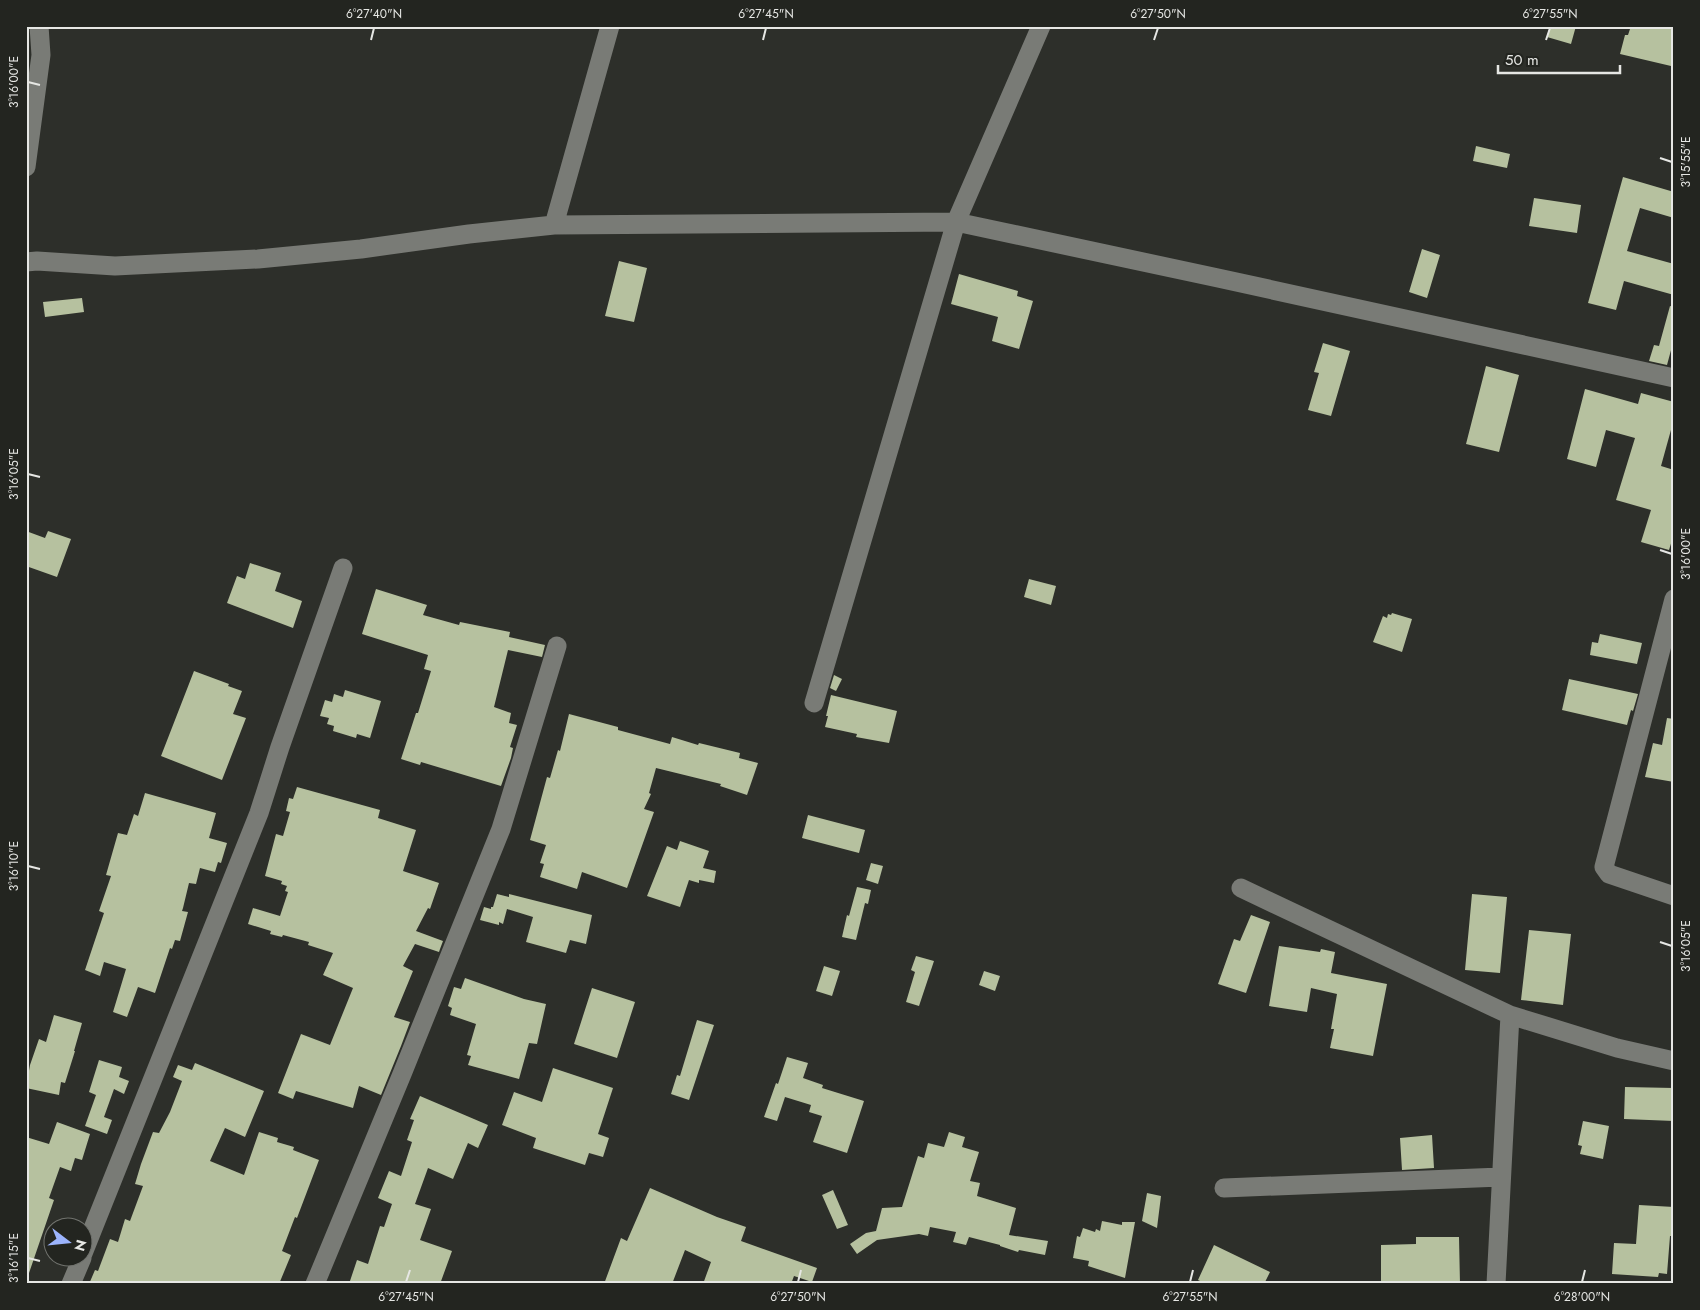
<svg xmlns="http://www.w3.org/2000/svg" width="1700" height="1310" font-family="Jost,sans-serif">
<style>
.building{fill:#b6c19f}
.lines{fill:none;stroke-linecap:round;stroke-linejoin:round}
.street{stroke:#797b76;stroke-width:19}
.ticks{fill:none;stroke:#e6e7e4;stroke-width:2}
.neatline{fill:none;stroke:#e6e7e4;stroke-width:2}
.ticks-label{font-size:12px;text-anchor:middle;fill:#e6e7e4}
</style>
<rect width="100%" height="100%" fill="#2d2f2a"/>
<!-- building -->
<path class="building" d="M 1550,26 L 1576,26 L 1571,44 L 1547,37 Z
M 1631,26 L 1674,26 L 1674,55 L 1671,66 L 1620,54 L 1625,35 L 1628,35 Z
M 1476,146 L 1510,154 L 1507,168 L 1473,161 Z
M 1623,177 L 1674,192 L 1674,218 L 1640,208 L 1627,251 L 1674,264 L 1674,295 L 1624,281 L 1616,310 L 1588,303 Z
M 1534,198 L 1581,205 L 1577,233 L 1529,226 Z
M 1422,249 L 1440,255 L 1427,298 L 1409,292 Z
M 619,261 L 647,268 L 634,322 L 605,316 Z
M 959,274 L 1018,291 L 1017,296 L 1033,301 L 1019,349 L 992,341 L 998,317 L 951,304 Z
M 82,298 L 84,312 L 45,317 L 43,302 Z
M 1670,306 L 1674,307 L 1674,339 L 1667,365 L 1649,361 L 1654,345 L 1659,346 Z
M 1323,343 L 1350,351 L 1331,416 L 1308,410 L 1319,373 L 1314,372 Z
M 1486,366 L 1519,375 L 1499,452 L 1466,444 Z
M 1585,389 L 1638,404 L 1641,393 L 1674,402 L 1674,419 L 1661,466 L 1674,470 L 1674,534 L 1669,550 L 1641,542 L 1651,510 L 1616,500 L 1635,438 L 1606,430 L 1596,467 L 1567,459 Z
M 26,531 L 45,538 L 48,531 L 71,539 L 57,577 L 26,566 Z
M 250,563 L 281,573 L 275,591 L 302,601 L 293,628 L 227,603 L 237,576 L 245,579 Z
M 1029,579 L 1056,586 L 1051,605 L 1024,597 Z
M 376,589 L 427,605 L 423,615 L 459,625 L 460,622 L 510,632 L 509,637 L 545,645 L 542,657 L 508,650 L 494,707 L 511,713 L 509,723 L 517,725 L 510,747 L 513,748 L 511,758 L 501,786 L 421,762 L 420,765 L 401,759 L 416,713 L 418,713 L 431,671 L 424,669 L 428,655 L 362,634 Z
M 1392,613 L 1412,619 L 1402,652 L 1373,642 L 1383,616 L 1387,618 L 1388,614 L 1391,615 Z
M 1600,634 L 1642,643 L 1637,664 L 1590,655 L 1592,642 L 1598,643 Z
M 194,671 L 229,684 L 228,686 L 242,691 L 233,714 L 246,718 L 222,780 L 161,756 Z
M 834,675 L 842,679 L 836,691 L 830,688 Z
M 1569,679 L 1638,694 L 1633,711 L 1631,710 L 1627,725 L 1562,710 Z
M 345,690 L 381,701 L 370,738 L 357,734 L 356,738 L 333,731 L 334,726 L 327,724 L 329,718 L 320,716 L 325,700 L 332,702 L 334,694 L 343,697 Z
M 831,695 L 897,711 L 889,743 L 856,737 L 857,734 L 825,727 L 828,716 L 826,716 Z
M 569,714 L 618,727 L 618,730 L 670,744 L 672,737 L 698,745 L 699,743 L 740,753 L 739,758 L 758,763 L 747,795 L 720,786 L 721,784 L 656,768 L 649,793 L 651,794 L 644,809 L 654,812 L 627,888 L 582,872 L 577,889 L 540,877 L 544,864 L 540,863 L 546,845 L 530,840 L 547,777 L 550,778 L 558,750 L 560,751 Z
M 1667,718 L 1674,719 L 1674,782 L 1645,777 L 1653,743 L 1662,745 Z
M 297,787 L 380,810 L 378,818 L 416,830 L 403,871 L 439,883 L 430,909 L 428,908 L 416,931 L 443,941 L 440,949 L 439,952 L 415,944 L 403,966 L 413,971 L 394,1017 L 410,1022 L 401,1046 L 381,1095 L 359,1086 L 353,1108 L 296,1091 L 293,1099 L 278,1093 L 301,1034 L 330,1045 L 353,988 L 323,975 L 333,953 L 308,945 L 309,942 L 283,935 L 282,937 L 270,934 L 271,931 L 248,924 L 253,908 L 280,916 L 288,892 L 285,891 L 287,886 L 281,884 L 282,881 L 265,876 L 276,834 L 283,836 L 290,812 L 286,811 L 289,798 L 293,799 Z
M 145,793 L 216,813 L 209,838 L 227,843 L 221,863 L 218,862 L 215,872 L 200,868 L 196,884 L 189,883 L 183,908 L 182,911 L 188,912 L 180,941 L 175,940 L 172,949 L 170,948 L 155,993 L 138,987 L 127,1017 L 113,1012 L 126,969 L 104,962 L 100,976 L 85,970 L 104,913 L 99,911 L 111,876 L 106,875 L 118,833 L 127,835 L 134,814 L 138,816 Z
M 808,815 L 865,830 L 859,853 L 802,838 Z
M 680,841 L 709,851 L 703,868 L 716,871 L 714,883 L 699,880 L 699,883 L 689,880 L 680,907 L 647,896 L 667,846 L 677,850 Z
M 871,863 L 883,866 L 878,884 L 866,880 Z
M 857,887 L 871,890 L 868,904 L 865,903 L 856,940 L 842,937 L 847,915 L 849,916 Z
M 497,894 L 509,897 L 509,894 L 592,915 L 586,944 L 570,940 L 566,953 L 526,942 L 533,917 L 507,909 L 503,924 L 499,922 L 499,925 L 480,920 L 484,907 L 491,909 L 491,907 L 493,907 Z
M 1472,894 L 1507,897 L 1500,973 L 1465,970 Z
M 1251,915 L 1270,922 L 1246,993 L 1218,984 L 1234,939 L 1240,941 Z
M 1529,930 L 1571,934 L 1563,1005 L 1521,1000 Z
M 1279,946 L 1320,952 L 1321,949 L 1335,952 L 1331,973 L 1387,984 L 1373,1056 L 1330,1048 L 1334,1029 L 1331,1029 L 1337,994 L 1311,988 L 1307,1012 L 1269,1006 Z
M 916,956 L 934,961 L 919,1006 L 906,1002 L 915,972 L 911,970 Z
M 824,966 L 840,971 L 832,996 L 816,991 Z
M 984,971 L 1000,976 L 995,991 L 979,985 Z
M 465,978 L 524,999 L 546,1004 L 537,1044 L 529,1043 L 519,1079 L 468,1065 L 471,1056 L 467,1055 L 476,1024 L 450,1015 L 452,1008 L 448,1006 L 454,987 L 461,989 Z
M 592,988 L 635,1002 L 617,1058 L 574,1044 Z
M 54,1015 L 82,1023 L 74,1051 L 75,1051 L 65,1083 L 61,1082 L 59,1095 L 26,1088 L 30,1065 L 39,1039 L 46,1042 Z
M 697,1020 L 714,1025 L 689,1100 L 671,1094 L 677,1075 L 680,1076 Z
M 787,1057 L 808,1063 L 803,1078 L 823,1085 L 822,1088 L 864,1101 L 847,1153 L 813,1142 L 822,1116 L 809,1112 L 811,1105 L 785,1097 L 777,1121 L 764,1117 L 776,1083 L 778,1084 Z
M 99,1060 L 122,1067 L 119,1077 L 129,1081 L 124,1094 L 114,1089 L 104,1117 L 112,1120 L 107,1134 L 85,1126 L 96,1095 L 89,1092 Z
M 195,1063 L 264,1091 L 245,1137 L 225,1128 L 210,1161 L 244,1175 L 259,1132 L 278,1138 L 277,1142 L 294,1147 L 293,1150 L 319,1160 L 297,1218 L 295,1217 L 282,1251 L 291,1255 L 279,1284 L 89,1284 L 95,1270 L 98,1271 L 110,1239 L 118,1242 L 125,1219 L 130,1221 L 143,1186 L 135,1184 L 141,1164 L 153,1132 L 159,1133 L 170,1112 L 182,1081 L 173,1077 L 178,1065 L 192,1070 Z
M 553,1068 L 613,1088 L 598,1134 L 609,1138 L 603,1157 L 589,1153 L 585,1165 L 533,1148 L 536,1138 L 502,1125 L 514,1092 L 542,1102 Z
M 1625,1087 L 1674,1088 L 1674,1121 L 1624,1119 Z
M 420,1096 L 488,1125 L 478,1148 L 468,1143 L 453,1179 L 428,1168 L 415,1204 L 431,1209 L 420,1240 L 452,1251 L 440,1284 L 349,1284 L 357,1260 L 368,1264 L 380,1226 L 384,1227 L 392,1204 L 378,1198 L 389,1171 L 401,1176 L 412,1142 L 407,1140 L 414,1120 L 410,1119 Z
M 1583,1121 L 1609,1126 L 1603,1159 L 1580,1154 L 1582,1146 L 1578,1145 Z
M 57,1122 L 90,1134 L 82,1160 L 75,1158 L 71,1171 L 60,1167 L 49,1198 L 54,1200 L 28,1276 L 26,1276 L 26,1137 L 49,1144 Z
M 949,1132 L 965,1137 L 962,1147 L 979,1152 L 970,1181 L 980,1183 L 977,1196 L 1016,1208 L 1009,1235 L 1048,1241 L 1045,1255 L 1019,1250 L 1018,1252 L 1000,1246 L 1000,1245 L 969,1237 L 966,1245 L 953,1242 L 956,1232 L 930,1227 L 928,1236 L 919,1234 L 877,1240 L 857,1254 L 850,1244 L 866,1233 L 876,1231 L 882,1208 L 902,1207 L 918,1156 L 924,1158 L 928,1143 L 944,1147 Z
M 1432,1135 L 1434,1168 L 1402,1170 L 1400,1138 Z
M 650,1188 L 717,1217 L 746,1227 L 741,1241 L 817,1268 L 812,1282 L 794,1276 L 791,1284 L 703,1284 L 711,1262 L 685,1250 L 672,1284 L 604,1284 L 621,1238 L 627,1241 Z
M 833,1190 L 848,1225 L 837,1229 L 822,1195 Z
M 1147,1193 L 1161,1196 L 1157,1228 L 1142,1221 Z
M 1639,1205 L 1674,1207 L 1674,1236 L 1670,1236 L 1667,1274 L 1659,1273 L 1658,1277 L 1612,1274 L 1614,1243 L 1636,1244 Z
M 1102,1221 L 1122,1225 L 1122,1222 L 1135,1222 L 1125,1278 L 1088,1266 L 1089,1261 L 1073,1258 L 1077,1236 L 1080,1237 L 1083,1228 L 1095,1232 L 1096,1229 L 1100,1231 Z
M 1416,1237 L 1459,1237 L 1460,1284 L 1381,1284 L 1381,1245 L 1416,1244 Z
M 1214,1245 L 1270,1272 L 1264,1284 L 1206,1284 L 1198,1280 Z"/>
<g class="lines">
<!-- street -->
<path class="street" d="M 26,167 L 41,55 L 39,26
M 554,225 L 610,26
M 26,262 L 37,261 L 115,266 L 258,259 L 361,249 L 469,234 L 554,225 L 956,222 L 1218,278 L 1674,378
M 1674,599 L 1604,867 L 1609,874 L 1674,896
M 814,703 L 956,222 L 1041,26
M 1241,888 L 1510,1015
M 1224,1188 L 1501,1177
M 82,1256 L 259,813 L 280,747 L 343,568
M 71,1284 L 82,1258
M 315,1284 L 402,1074 L 501,829 L 557,646
M 1496,1284 L 1510,1015 L 1617,1048 L 1674,1061"/>
</g>
<!-- ticks -->
<path class="ticks" d="M 371,40 L 374,28M 763,40 L 766,28M 1154,40 L 1158,28M 1546,40 L 1550,28M 28,82 L 40,85M 1660,158 L 1672,162M 28,474 L 40,477M 1660,550 L 1672,554M 28,866 L 40,869M 1660,942 L 1672,946M 28,1258 L 40,1261M 406,1282 L 410,1270M 798,1282 L 801,1270M 1190,1282 L 1193,1270M 1582,1282 L 1585,1270"/>
<!-- border -->
<rect width="1700" height="1310" fill="none" stroke="#232520" stroke-width="55"/>
<!-- north arrow -->
<g transform="translate(68 1242) rotate(106)"><circle r="24" fill="#232520" stroke="#71736e"/>
<path d="M0-4L9 19L0 12L-9 19Z" fill="#9cb4fd"/>
<text y="-8" font-size="14" font-weight="bold" text-anchor="middle" fill="#e6e7e4">N</text>
</g>
<!-- scale -->
<path d="M1498 65v8h122v-8" fill="none" stroke="#e6e7e4" stroke-width="2.5"/>
<text x="1505" y="65" font-size="15" fill="#e6e7e4" stroke="#232520" stroke-width="4" paint-order="stroke">50 m</text>
<rect x="28" y="28" width="1644" height="1254" class="neatline"/>
<g class="ticks-label">
<text x="374" y="18">6°27'40"N</text>
<text x="766" y="18">6°27'45"N</text>
<text x="1158" y="18">6°27'50"N</text>
<text x="1550" y="18">6°27'55"N</text>
<text transform="translate(14 82) rotate(-90)" y="4">3°16'00"E</text>
<text transform="translate(1686 162) rotate(-90)" y="4">3°15'55"E</text>
<text transform="translate(14 474) rotate(-90)" y="4">3°16'05"E</text>
<text transform="translate(1686 554) rotate(-90)" y="4">3°16'00"E</text>
<text transform="translate(14 866) rotate(-90)" y="4">3°16'10"E</text>
<text transform="translate(1686 946) rotate(-90)" y="4">3°16'05"E</text>
<text transform="translate(14 1258) rotate(-90)" y="4">3°16'15"E</text>
<text x="406" y="1301">6°27'45"N</text>
<text x="798" y="1301">6°27'50"N</text>
<text x="1190" y="1301">6°27'55"N</text>
<text x="1582" y="1301">6°28'00"N</text>
</g>
</svg>
